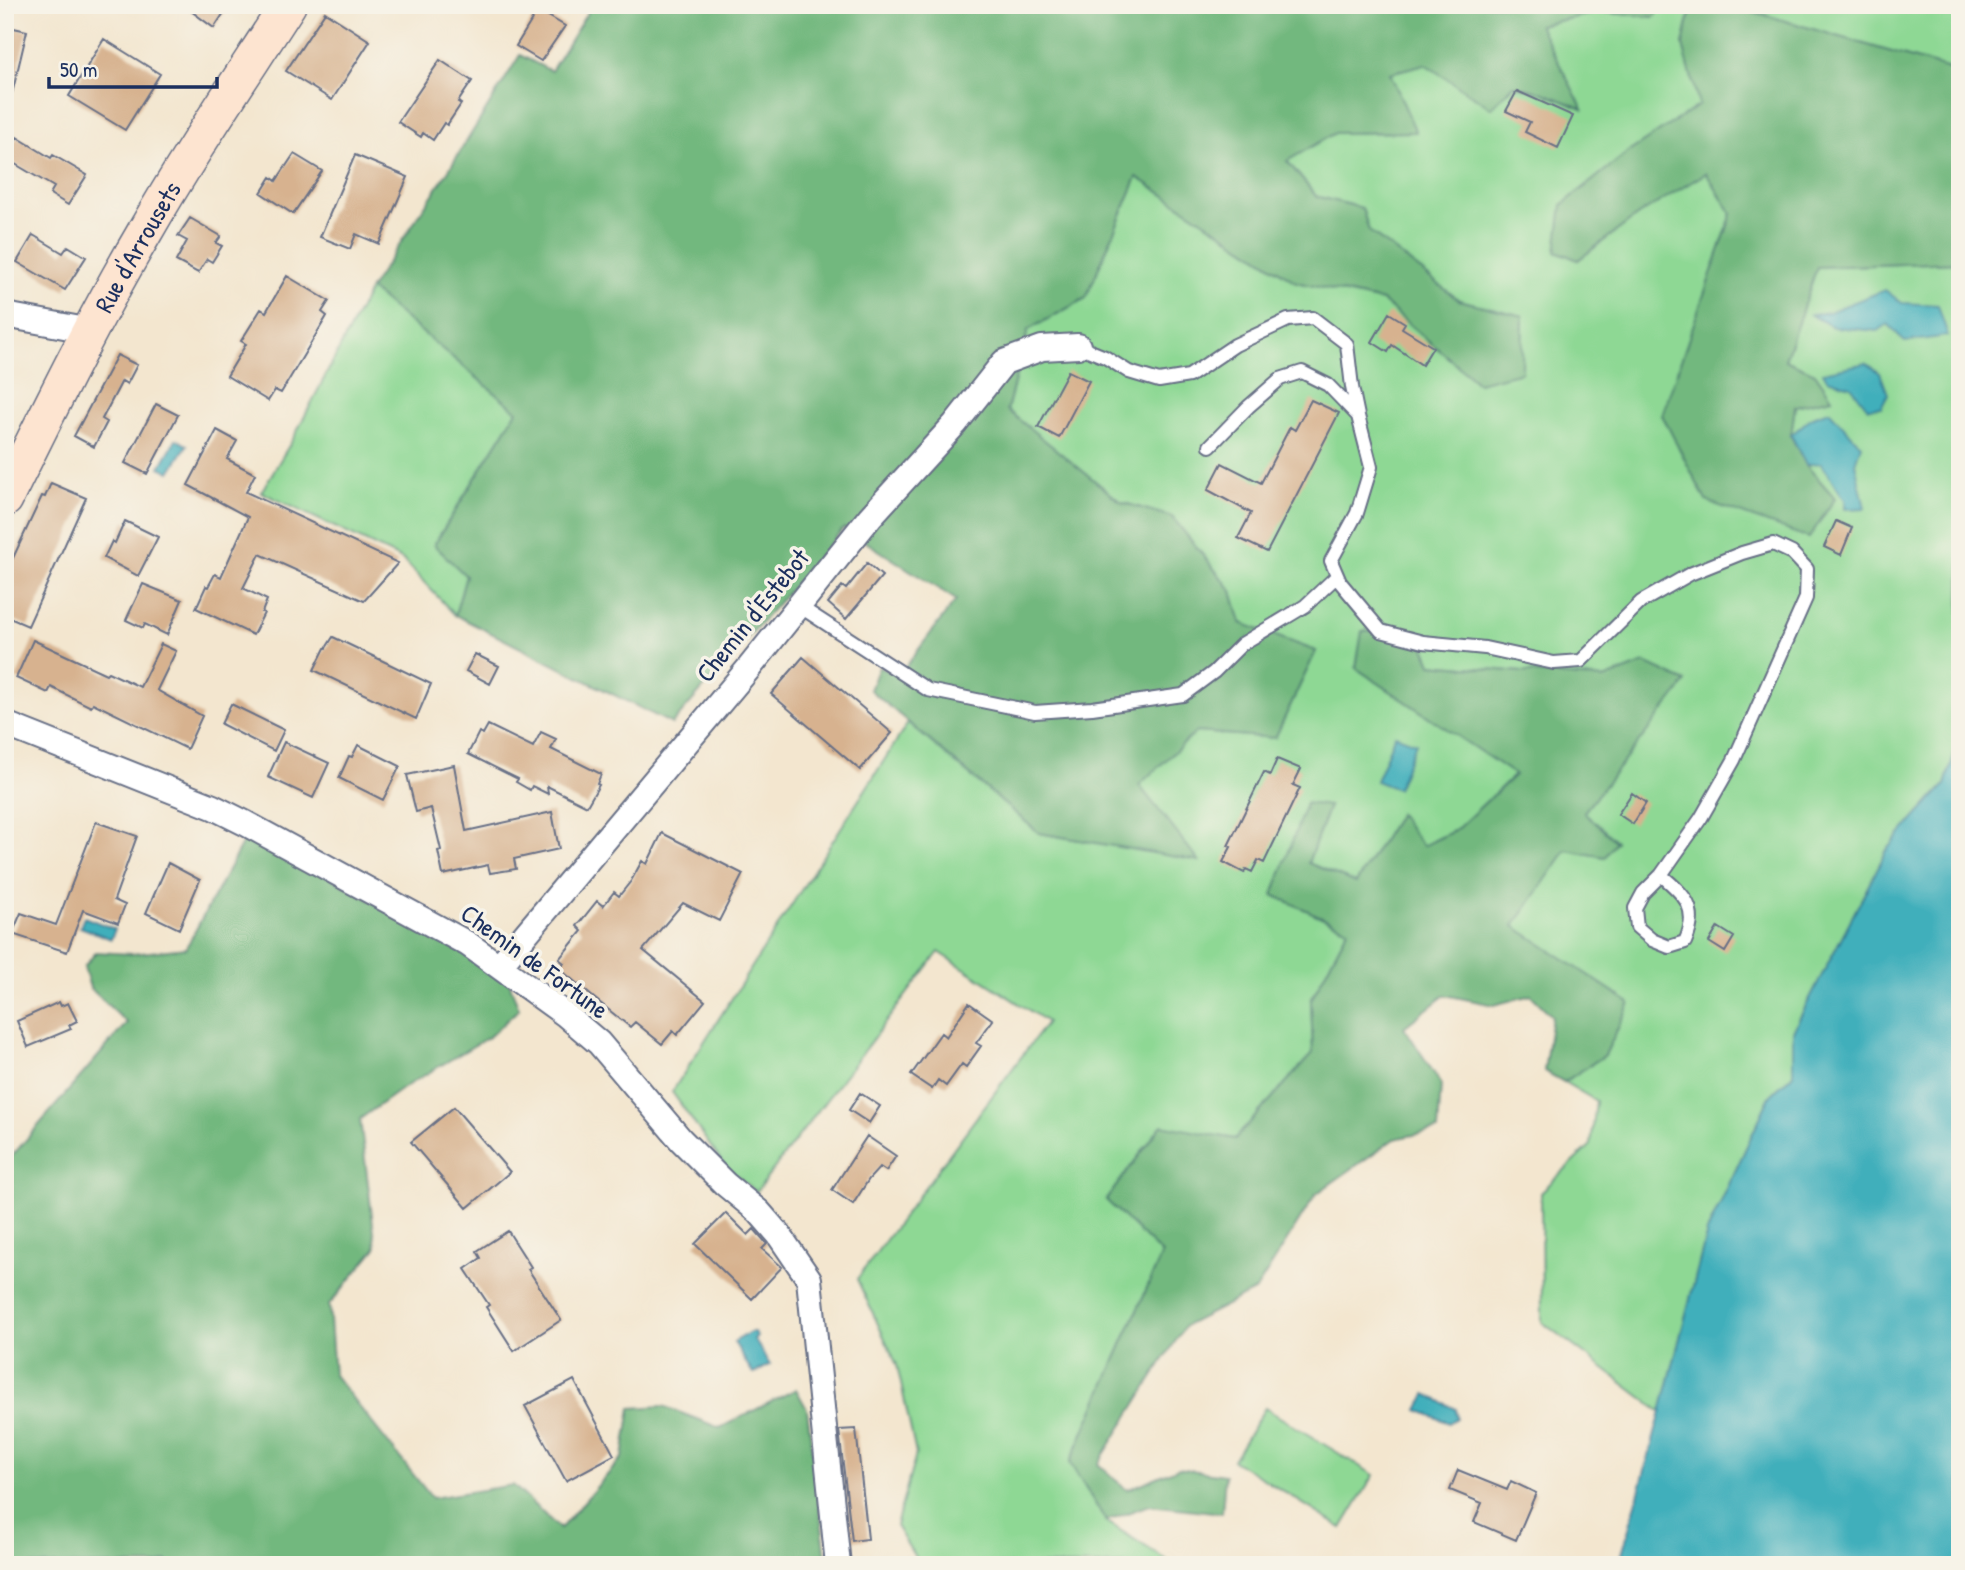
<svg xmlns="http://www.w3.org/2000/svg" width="1965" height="1570" font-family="'Patrick Hand',sans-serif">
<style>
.green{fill:#8ed894;stroke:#548479;stroke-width:2}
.forest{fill:#72b87e;stroke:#46746e;stroke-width:2}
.water{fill:#3fafbb;stroke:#2d6f8c;stroke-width:2}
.building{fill:#d7b28f}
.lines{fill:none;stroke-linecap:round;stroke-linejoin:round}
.service-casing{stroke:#676f86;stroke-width:16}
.minor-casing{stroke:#676f86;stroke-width:28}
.secondary-casing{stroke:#676f86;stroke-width:38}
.service{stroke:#fff;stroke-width:12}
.minor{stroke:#fff;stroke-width:24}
.secondary{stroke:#fde4d0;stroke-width:35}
.labels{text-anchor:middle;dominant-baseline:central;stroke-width:7;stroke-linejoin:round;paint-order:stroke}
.street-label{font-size:26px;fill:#1b2f5e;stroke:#f7f3e8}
</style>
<rect width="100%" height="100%" fill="#f7f3e8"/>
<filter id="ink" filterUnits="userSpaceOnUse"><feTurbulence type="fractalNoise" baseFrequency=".0143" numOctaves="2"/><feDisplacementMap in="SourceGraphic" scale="14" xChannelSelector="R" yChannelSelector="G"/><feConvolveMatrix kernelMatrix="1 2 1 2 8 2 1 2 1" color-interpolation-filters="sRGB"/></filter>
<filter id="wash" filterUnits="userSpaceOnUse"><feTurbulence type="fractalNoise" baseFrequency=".00686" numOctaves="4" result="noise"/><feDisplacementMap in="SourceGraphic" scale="28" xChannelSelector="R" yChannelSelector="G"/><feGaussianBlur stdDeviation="1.57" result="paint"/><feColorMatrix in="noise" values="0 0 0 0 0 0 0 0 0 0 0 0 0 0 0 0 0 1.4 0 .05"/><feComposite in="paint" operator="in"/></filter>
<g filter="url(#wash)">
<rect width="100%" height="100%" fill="#f3e6cf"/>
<!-- green -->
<path class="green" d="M 1659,5 L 1692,5 L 1683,45 L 1699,105 L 1627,153 L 1562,205 L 1578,260 L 1638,215 L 1706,173 L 1732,213 L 1663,416 L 1835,498 L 1806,465 L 1791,435 L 1795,406 L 1832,398 L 1815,373 L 1785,360 L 1817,267 L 1960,262 L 1960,735 L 1945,785 L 1888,848 L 1793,1031 L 1793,1074 L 1770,1096 L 1707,1232 L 1661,1412 L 1542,1322 L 1541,1192 L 1591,1145 L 1596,1101 L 1564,1082 L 1605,1055 L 1630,1003 L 1513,926 L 1566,850 L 1605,857 L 1616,841 L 1584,812 L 1685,682 L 1645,663 L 1604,679 L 1431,664 L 1418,632 L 1356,668 L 1515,774 L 1456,830 L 1422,846 L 1399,814 L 1356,883 L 1308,863 L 1329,806 L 1273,895 L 1348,929 L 1311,1000 L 1313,1053 L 1235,1139 L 1161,1126 L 1106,1200 L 1162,1254 L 1070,1463 L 1106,1521 L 1174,1565 L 920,1565 L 896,1526 L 916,1454 L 897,1365 L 857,1279 L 1047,1022 L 939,952 L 756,1192 L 724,1165 L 672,1092 L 908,723 L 1039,833 L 1198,860 L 1138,785 L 1196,732 L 1275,738 L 1316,651 L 1241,623 L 1232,591 L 1172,517 L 1121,502 L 1007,410 L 1028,330 L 1086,298 L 1137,177 L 1296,282 L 1382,301 L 1478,383 L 1521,372 L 1523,316 L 1459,300 L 1369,231 L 1362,208 L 1316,196 L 1287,161 L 1335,133 L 1415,132 L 1390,73 L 1425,63 L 1491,108 L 1514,85 L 1544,93 L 1582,109 L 1538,25 L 1600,12 L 1654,17 Z
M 1731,5 L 1960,5 L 1960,72 Z
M 370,289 L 517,411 L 434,544 L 466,576 L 455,615 L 402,559 L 261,492 L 293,439 Z
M 1265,1408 L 1374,1475 L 1342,1528 L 1233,1460 Z"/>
<!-- forest -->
<path class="forest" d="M 592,5 L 1024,5 L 1028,7 L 1042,5 L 1659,5 L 1655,17 L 1600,12 L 1539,25 L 1583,109 L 1544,93 L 1514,85 L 1491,108 L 1425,64 L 1390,73 L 1416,132 L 1335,133 L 1287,161 L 1316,196 L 1362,208 L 1369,231 L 1459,300 L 1523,316 L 1522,372 L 1478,383 L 1382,301 L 1296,282 L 1137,177 L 1086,298 L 1028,330 L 1007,410 L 1121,502 L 1172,517 L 1232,591 L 1241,623 L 1316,651 L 1275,738 L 1196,732 L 1139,785 L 1199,861 L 1039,833 L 870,690 L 879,667 L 899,675 L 956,600 L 844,528 L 672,724 L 455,615 L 466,576 L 434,545 L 517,411 L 370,289 L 445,176 L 520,55 L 551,71 Z
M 1692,5 L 1731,5 L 1960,72 L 1960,262 L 1817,267 L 1785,360 L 1815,373 L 1832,398 L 1795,406 L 1791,436 L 1806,465 L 1835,498 L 1809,538 L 1706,501 L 1662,415 L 1732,214 L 1706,173 L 1638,215 L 1578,260 L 1556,251 L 1562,205 L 1627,153 L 1699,105 L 1683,45 Z
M 1362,631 L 1418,632 L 1431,664 L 1604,679 L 1645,663 L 1686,682 L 1584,812 L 1616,842 L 1605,857 L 1566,850 L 1514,926 L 1630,1003 L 1605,1055 L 1564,1082 L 1544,1071 L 1552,1016 L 1531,995 L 1494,1005 L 1445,995 L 1404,1027 L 1441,1084 L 1438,1130 L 1394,1139 L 1316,1194 L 1256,1290 L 1185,1326 L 1098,1464 L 1127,1490 L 1178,1468 L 1225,1475 L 1222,1513 L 1149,1505 L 1106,1521 L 1070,1463 L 1162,1254 L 1106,1200 L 1162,1125 L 1235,1139 L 1313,1053 L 1311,1000 L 1348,929 L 1273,895 L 1306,803 L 1329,806 L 1308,863 L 1356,883 L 1399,814 L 1423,846 L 1456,830 L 1515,775 L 1356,668 Z
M 249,831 L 508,979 L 519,1009 L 490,1036 L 403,1088 L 360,1119 L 376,1248 L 329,1305 L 334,1375 L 432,1498 L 513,1485 L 560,1529 L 623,1457 L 631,1408 L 663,1406 L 720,1428 L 796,1389 L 807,1409 L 827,1565 L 169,1565 L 167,1561 L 158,1565 L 5,1565 L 5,1164 L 127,1023 L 90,988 L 84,967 L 96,952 L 132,954 L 186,948 Z"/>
<!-- water -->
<path class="water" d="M 1885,290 L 1902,303 L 1938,305 L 1948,336 L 1905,342 L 1888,324 L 1878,331 L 1833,327 L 1811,315 L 1829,312 Z
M 1866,363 L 1880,373 L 1888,394 L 1881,407 L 1868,408 L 1851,386 L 1827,379 L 1823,372 Z
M 1829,411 L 1861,445 L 1855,463 L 1865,508 L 1845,509 L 1845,500 L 1821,463 L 1806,465 L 1791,435 L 1812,417 Z
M 176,439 L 187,445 L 170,472 L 160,467 Z
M 1395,735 L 1416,743 L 1397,789 L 1376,781 Z
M 1960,735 L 1960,1565 L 1621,1565 L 1622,1554 L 1661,1412 L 1707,1232 L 1770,1096 L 1793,1074 L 1793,1031 L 1888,848 L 1945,785 Z
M 84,917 L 115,929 L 111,939 L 80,927 Z
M 750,1332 L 754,1332 L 757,1336 L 754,1339 L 770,1365 L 753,1374 L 734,1342 Z
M 1426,1394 L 1456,1409 L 1457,1418 L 1449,1423 L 1418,1410 Z"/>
<g id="blocks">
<!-- building -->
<path class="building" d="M 183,5 L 229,5 L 214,28 Z
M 538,10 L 565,26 L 541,61 L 516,46 Z
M 325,12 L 370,41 L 332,100 L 286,71 Z
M 5,26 L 27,31 L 12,94 L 5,93 Z
M 104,39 L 160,74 L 125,130 L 69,96 Z
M 440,60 L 472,81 L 458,102 L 461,104 L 447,125 L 444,123 L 433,140 L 423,133 L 421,137 L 398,122 Z
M 1517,91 L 1573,116 L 1558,148 L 1525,132 L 1530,122 L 1506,111 Z
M 17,137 L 51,158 L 53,155 L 87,175 L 68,205 L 50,194 L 54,187 L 5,158 Z
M 294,154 L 322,171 L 293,214 L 261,193 L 271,177 L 276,181 Z
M 355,155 L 408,177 L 379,244 L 356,234 L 350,249 L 320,237 Z
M 190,218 L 221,236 L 216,243 L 222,246 L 212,262 L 207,259 L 198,273 L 176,261 L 187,241 L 178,236 Z
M 33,235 L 63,253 L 68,246 L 86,257 L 65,290 L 17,262 Z
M 287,276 L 329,301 L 322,312 L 327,316 L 281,393 L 275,390 L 268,401 L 227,376 L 246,344 L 241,341 L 261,309 L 266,312 Z
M 1389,313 L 1405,323 L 1402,328 L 1433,347 L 1422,365 L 1392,345 L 1388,352 L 1372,342 Z
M 117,355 L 137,365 L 127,384 L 122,381 L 111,402 L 102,419 L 107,422 L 94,447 L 74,436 Z
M 1068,371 L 1089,381 L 1059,438 L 1038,427 Z
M 1311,400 L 1339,413 L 1267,552 L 1238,538 L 1251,513 L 1208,490 L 1222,463 L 1261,483 L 1290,427 L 1295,430 Z
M 156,404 L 178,415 L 147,474 L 125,463 Z
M 217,430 L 237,441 L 227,459 L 255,474 L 246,492 L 398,563 L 364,601 L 260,554 L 243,588 L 267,600 L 262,612 L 264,613 L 253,635 L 196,608 L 206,586 L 208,587 L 215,574 L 221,577 L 248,517 L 188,485 Z
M 51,483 L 86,498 L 28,626 L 5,616 L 5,575 L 42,496 L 45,497 Z
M 125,521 L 158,537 L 138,576 L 104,558 L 112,541 L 115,543 Z
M 1836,521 L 1852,528 L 1841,555 L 1824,547 Z
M 867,563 L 882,576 L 846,619 L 828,603 L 842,586 L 846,589 Z
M 143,584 L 182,600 L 167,635 L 145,624 L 143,628 L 126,620 Z
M 333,637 L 431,684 L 416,719 L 314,670 L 325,648 L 326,648 Z
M 33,640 L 106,674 L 108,672 L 140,687 L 161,644 L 176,651 L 157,690 L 202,716 L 187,749 L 93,703 L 91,707 L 51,687 L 48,693 L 16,678 Z
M 475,654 L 499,666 L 490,684 L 466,671 Z
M 803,657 L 892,733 L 860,770 L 771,694 Z
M 231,704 L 284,730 L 274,751 L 221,724 Z
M 488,725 L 533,747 L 541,732 L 556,739 L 551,749 L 601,774 L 597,784 L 599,785 L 587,806 L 547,786 L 548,794 L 532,786 L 530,790 L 516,782 L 518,779 L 468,754 L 479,732 L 483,734 Z
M 284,742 L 329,763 L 313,798 L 268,777 Z
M 358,745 L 400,766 L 383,800 L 339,778 L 349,756 L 352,757 Z
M 1277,759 L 1301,769 L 1293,785 L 1300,788 L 1264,863 L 1258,860 L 1252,872 L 1246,869 L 1244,873 L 1223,862 L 1231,847 L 1228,846 L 1264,772 L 1270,775 Z
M 454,765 L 466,831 L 552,812 L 559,849 L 514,859 L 516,869 L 490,873 L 488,865 L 443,875 L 438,851 L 441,850 L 431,808 L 416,812 L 407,775 Z
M 1632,793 L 1646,803 L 1633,824 L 1618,814 Z
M 96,822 L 137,836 L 114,900 L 125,905 L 118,923 L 83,910 L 67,952 L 12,934 L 21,913 L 56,925 Z
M 662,833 L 743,874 L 719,921 L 683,903 L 643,950 L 705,1001 L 677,1035 L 673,1031 L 662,1044 L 635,1022 L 630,1027 L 594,998 L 560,969 L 564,963 L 559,959 L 582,931 L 577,926 L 597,901 L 603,906 L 614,892 L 619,896 L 631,881 L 642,861 L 647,864 Z
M 168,863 L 200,880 L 179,929 L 146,913 Z
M 1718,927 L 1734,937 L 1725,952 L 1709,942 Z
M 59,1002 L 61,1006 L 68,1003 L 77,1021 L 69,1025 L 71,1029 L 28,1047 L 17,1021 Z
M 969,1003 L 993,1020 L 976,1043 L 981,1046 L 966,1067 L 962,1064 L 946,1086 L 938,1080 L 932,1089 L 911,1075 L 941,1033 L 946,1037 Z
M 860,1093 L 880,1106 L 869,1123 L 849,1110 Z
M 454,1107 L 510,1172 L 467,1208 L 411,1142 Z
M 867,1136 L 896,1156 L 886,1171 L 880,1167 L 869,1179 L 853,1204 L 832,1190 Z
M 726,1213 L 748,1235 L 754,1229 L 767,1244 L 762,1249 L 782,1267 L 752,1299 L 695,1244 Z
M 508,1231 L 531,1267 L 528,1269 L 561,1320 L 514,1351 L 486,1307 L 489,1305 L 465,1269 L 481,1258 L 477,1251 Z
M 574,1380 L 614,1455 L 566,1481 L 525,1406 Z
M 856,1429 L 868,1539 L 852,1541 L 839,1430 Z
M 1458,1470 L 1507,1490 L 1511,1481 L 1536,1493 L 1516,1540 L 1474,1522 L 1482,1503 L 1450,1490 Z"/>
</g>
</g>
<g filter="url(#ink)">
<use href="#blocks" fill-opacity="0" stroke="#676f86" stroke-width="2"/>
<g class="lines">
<!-- service casing -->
<g class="service-casing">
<path id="service" d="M 1078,346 L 1105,357 L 1129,372 L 1159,381 L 1189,376 L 1235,345 L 1288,320 L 1313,318 L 1347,344 L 1352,387 L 1358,416
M 1210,446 L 1248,407 L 1280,379 L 1302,372 L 1328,385 L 1358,416 L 1371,467 L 1357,513 L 1331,561 L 1340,582 L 1381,631 L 1423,642 L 1485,648 L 1554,663 L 1581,661 L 1641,602 L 1690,574 L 1742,553 L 1773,544 L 1792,553 L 1807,569 L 1806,598 L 1734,760 L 1701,818 L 1661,875 L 1643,893 L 1635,908 L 1637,927 L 1652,940 L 1669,947 L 1685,942 C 1700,909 1685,895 1661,875
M 799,606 L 928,690 L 1035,712 L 1092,708 L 1183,695 L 1214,672 L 1242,644 L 1305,606 L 1337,576"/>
</g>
<!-- minor casing -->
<g class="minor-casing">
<path id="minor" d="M 5,315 L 91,331
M 5,724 L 213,807 L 245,823 L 468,944 L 566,1015 L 599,1043 L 681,1140 L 725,1184 L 759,1212 L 779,1235 L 809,1279 L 838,1565
M 499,966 L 749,668 L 870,517 L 955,424 L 1004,362 L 1042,348 L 1078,346"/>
</g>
<!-- secondary casing -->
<g class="secondary-casing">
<g id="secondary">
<path id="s1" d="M 5,499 C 49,410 93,320 143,235 C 188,156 239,81 288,5"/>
</g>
</g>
<!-- service -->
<use href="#service" class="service"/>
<!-- minor -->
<use href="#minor" class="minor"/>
<!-- secondary -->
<use href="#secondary" class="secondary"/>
</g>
</g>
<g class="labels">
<!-- street labels -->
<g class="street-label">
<text stroke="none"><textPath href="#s1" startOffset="285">Rue d'Arrousets</textPath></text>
<text transform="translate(752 615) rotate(-51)">Chemin d'Estebot</text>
<text transform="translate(535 961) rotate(36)">Chemin de Fortune</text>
</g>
</g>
<!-- margin -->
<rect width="1965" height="1570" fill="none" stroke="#f7f3e8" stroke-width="28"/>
<!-- scale -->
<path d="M49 77v10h168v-10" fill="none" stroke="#1b2f5e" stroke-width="3.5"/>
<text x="60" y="77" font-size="21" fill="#1b2f5e" stroke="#f7f3e8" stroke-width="5" paint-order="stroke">50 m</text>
</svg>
